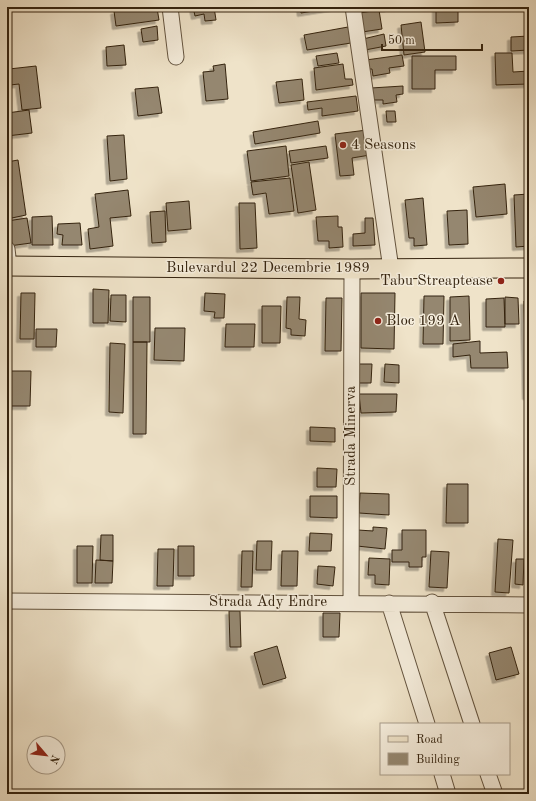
<svg xmlns="http://www.w3.org/2000/svg" width="536" height="801" font-family="'Old Standard TT',serif">
<style>
.building{fill:#958770;stroke:#34230f;filter:url(#shadow)}
.lines{fill:none;stroke-linecap:round;stroke-linejoin:round}
.minor-casing{stroke:#63533e;stroke-width:17}
.major-casing{stroke:#34230f;stroke-width:21}
.minor{stroke:#f5eddc;stroke-width:15}
.major{stroke:#efe3c9;stroke-width:19}
.poi-dot{fill:#8f2418;stroke:#f5eddc;stroke-width:1.5}
.labels{text-anchor:middle;dominant-baseline:central;stroke-width:3;stroke-linejoin:round;paint-order:stroke}
.poi-label{font-size:15px;fill:#34230f;stroke:#f5eddc;text-anchor:start}
.street-label{font-size:15px;fill:#34230f;stroke:#f5eddc}
</style>
<defs>
<filter id="shadow"><feDropShadow dx="-3.5" dy="3.5" stdDeviation="0" flood-color="#0004"/></filter>
</defs>
<rect width="100%" height="100%" fill="#efe3c9"/>
<filter id="stains"><feTurbulence type="fractalNoise" baseFrequency=".005" numOctaves="4"/><feColorMatrix values="0 0 0 0 .2 0 0 0 0 .09 0 0 0 0 .02 0 0 0 .5 -.17"/></filter>
<radialGradient id="worn" r=".72"><stop offset=".6" stop-color="#630" stop-opacity="0"/><stop offset="1" stop-color="#630" stop-opacity=".3"/></radialGradient>
<!-- building -->
<path class="building" d="M 123,7 L 149,7 L 149,9 L 157,8 L 159,20 L 116,26 L 114,11 L 123,9 Z
M 193,7 L 214,7 L 216,20 L 205,21 L 204,14 L 195,16 Z
M 300,7 L 338,7 L 301,13 Z
M 358,7 L 389,7 L 389,8 L 358,11 Z
M 436,7 L 458,7 L 458,22 L 436,23 Z
M 379,10 L 382,29 L 362,32 L 359,13 Z
M 421,22 L 425,52 L 404,55 L 401,25 Z
M 157,26 L 158,40 L 143,42 L 141,29 Z
M 348,27 L 351,43 L 307,50 L 304,35 Z
M 384,34 L 386,46 L 365,50 L 363,39 Z
M 529,36 L 529,50 L 511,51 L 511,37 Z
M 124,45 L 126,65 L 107,66 L 106,47 Z
M 337,53 L 339,63 L 318,66 L 316,56 Z
M 495,53 L 512,53 L 513,72 L 529,71 L 529,84 L 496,85 Z
M 402,55 L 404,66 L 389,68 L 390,73 L 373,76 L 372,69 L 367,69 L 366,60 Z
M 412,56 L 456,56 L 456,70 L 435,70 L 435,89 L 412,89 Z
M 225,64 L 228,99 L 206,101 L 203,72 L 214,71 L 213,66 Z
M 343,64 L 345,79 L 352,79 L 353,85 L 316,90 L 314,68 Z
M 36,66 L 41,108 L 22,110 L 19,84 L 10,85 L 9,69 Z
M 302,79 L 304,100 L 279,103 L 276,82 Z
M 403,86 L 403,94 L 396,95 L 397,102 L 383,104 L 383,100 L 373,100 L 371,88 Z
M 158,87 L 162,113 L 138,116 L 135,89 Z
M 356,96 L 358,111 L 322,116 L 322,108 L 308,110 L 307,102 Z
M 29,110 L 32,133 L 7,136 L 7,113 Z
M 386,111 L 395,111 L 396,122 L 387,122 Z
M 318,121 L 320,133 L 255,144 L 253,132 Z
M 367,130 L 370,155 L 352,158 L 354,175 L 340,176 L 335,134 Z
M 124,135 L 127,179 L 110,181 L 107,136 Z
M 286,146 L 289,176 L 251,181 L 247,151 Z
M 326,146 L 328,158 L 291,163 L 289,151 Z
M 18,160 L 26,215 L 7,219 L 7,162 Z
M 309,162 L 316,210 L 298,213 L 291,165 Z
M 290,178 L 294,211 L 269,214 L 266,193 L 253,195 L 251,182 Z
M 505,184 L 507,214 L 476,217 L 473,187 Z
M 128,190 L 131,216 L 110,218 L 113,246 L 90,249 L 88,229 L 99,227 L 95,194 Z
M 529,194 L 529,246 L 516,247 L 514,195 Z
M 423,198 L 427,245 L 414,246 L 414,238 L 409,238 L 405,200 Z
M 189,201 L 191,229 L 168,231 L 166,203 Z
M 239,203 L 255,203 L 257,248 L 240,249 Z
M 467,210 L 468,244 L 449,245 L 447,211 Z
M 165,211 L 166,242 L 152,243 L 150,212 Z
M 52,216 L 53,245 L 32,245 L 32,217 Z
M 338,216 L 338,227 L 342,227 L 343,247 L 329,248 L 329,241 L 318,241 L 316,217 Z
M 27,218 L 31,243 L 9,246 L 7,221 Z
M 365,218 L 373,218 L 375,245 L 353,246 L 353,234 L 365,233 Z
M 80,223 L 82,245 L 62,245 L 63,235 L 57,234 L 58,224 Z
M 93,289 L 109,290 L 108,323 L 93,323 Z
M 21,293 L 35,293 L 34,339 L 20,339 Z
M 205,293 L 225,294 L 224,318 L 214,318 L 215,312 L 204,311 Z
M 361,293 L 395,293 L 394,349 L 361,348 Z
M 111,295 L 126,295 L 126,322 L 110,321 Z
M 424,296 L 444,296 L 443,344 L 423,344 Z
M 469,296 L 470,340 L 450,341 L 450,297 Z
M 133,297 L 150,297 L 150,342 L 133,342 Z
M 287,297 L 300,297 L 299,319 L 306,320 L 305,336 L 291,335 L 291,329 L 286,328 Z
M 505,297 L 518,298 L 519,324 L 505,324 Z
M 326,298 L 342,298 L 341,351 L 325,351 Z
M 504,298 L 505,327 L 486,327 L 486,299 Z
M 524,301 L 529,301 L 529,396 L 526,396 Z
M 262,306 L 281,306 L 280,343 L 262,343 Z
M 226,324 L 255,324 L 254,347 L 225,347 Z
M 155,328 L 185,328 L 184,361 L 154,360 Z
M 36,329 L 57,329 L 56,347 L 36,347 Z
M 480,341 L 480,353 L 507,352 L 508,368 L 471,368 L 470,355 L 453,357 L 453,344 Z
M 133,342 L 147,342 L 146,434 L 133,434 Z
M 110,343 L 125,344 L 123,413 L 109,412 Z
M 357,364 L 372,364 L 371,383 L 357,383 Z
M 385,364 L 399,365 L 399,383 L 384,382 Z
M 7,371 L 31,371 L 30,406 L 7,406 Z
M 359,394 L 397,394 L 396,412 L 361,413 Z
M 310,427 L 335,428 L 335,442 L 310,441 Z
M 317,468 L 337,469 L 336,487 L 317,487 Z
M 447,484 L 468,484 L 468,523 L 446,523 Z
M 360,493 L 389,494 L 389,515 L 359,513 Z
M 310,496 L 337,496 L 337,518 L 310,517 Z
M 373,527 L 387,528 L 385,549 L 357,546 L 358,530 L 373,531 Z
M 402,530 L 426,530 L 426,557 L 422,557 L 422,567 L 409,567 L 409,562 L 392,562 L 392,550 L 402,550 Z
M 310,533 L 332,534 L 331,551 L 309,551 Z
M 101,535 L 113,535 L 113,561 L 100,560 Z
M 7,536 L 10,536 L 9,583 L 7,583 Z
M 498,539 L 513,540 L 509,593 L 495,592 Z
M 257,541 L 272,541 L 271,570 L 256,570 Z
M 77,546 L 93,546 L 92,583 L 77,583 Z
M 178,546 L 194,546 L 194,576 L 178,576 Z
M 158,549 L 174,549 L 173,586 L 157,586 Z
M 242,551 L 253,551 L 252,587 L 241,587 Z
M 282,551 L 298,551 L 297,586 L 281,586 Z
M 431,551 L 449,552 L 447,588 L 429,587 Z
M 369,558 L 390,559 L 389,585 L 375,584 L 375,575 L 368,575 Z
M 516,559 L 524,559 L 523,585 L 515,584 Z
M 96,560 L 113,561 L 112,583 L 95,583 Z
M 318,566 L 335,567 L 333,586 L 317,584 Z
M 229,611 L 240,611 L 241,647 L 230,647 Z
M 323,613 L 340,613 L 339,637 L 323,637 Z
M 277,646 L 286,678 L 263,685 L 254,653 Z
M 511,647 L 519,674 L 496,680 L 489,653 Z"/>
<g class="lines">
<!-- minor casing -->
<g class="minor-casing">
<path id="minor" d="M 170,7 L 176,57
M 353,7 L 391,269
M 7,249 L 9,266
M 7,601 L 529,605
M 351,602 L 352,269
M 432,602 L 472,724
M 389,603 L 427,724
M 442,774 L 448,794
M 488,774 L 495,794"/>
</g>
<!-- major casing -->
<g class="major-casing">
<path id="major" d="M 7,266 L 352,269 L 529,268"/>
</g>
<!-- minor -->
<use href="#minor" class="minor"/>
<!-- major -->
<use href="#major" class="major"/>
</g>
<!-- markers -->
<g class="poi-dot">
<circle cx="343" cy="145" r="4"/>
<circle cx="501" cy="281" r="4"/>
<circle cx="378" cy="321" r="4"/>
</g>
<g class="labels">
<!-- poi labels -->
<g class="poi-label">
<text x="351" y="145">4 Seasons</text>
<text x="493" y="281" text-anchor="end">Tabu Streaptease</text>
<text x="386" y="321">Bloc 199 A</text>
</g>
<!-- street labels -->
<g class="street-label">
<text x="268" y="268">Bulevardul 22 Decembrie 1989</text>
<text transform="translate(351 436) rotate(-90)">Strada Minerva</text>
<text x="268" y="602">Strada Ady Endre</text>
</g>
</g>
<!-- margin -->
<rect width="536" height="801" fill="none" stroke="#efe3c9" stroke-width="24"/>
<rect x="8" y="8" width="520" height="785" fill="none" stroke="#34230f" stroke-width="2"/>
<rect x="12" y="12" width="512" height="777" fill="none" stroke="#34230f"/>
<!-- legend -->
<rect x="380" y="723" width="130" height="52" fill="#f5eddc" stroke="#a89c8a"/>
<rect x="388" y="736" width="20" height="6" fill="#efe3c9" stroke="#a89c8a"/>
<text x="416" y="743" font-size="12" fill="#34230f">Road</text>
<rect x="388" y="753" width="20" height="12" fill="#958770" stroke="#a89c8a"/>
<text x="416" y="763" font-size="12" fill="#34230f">Building</text>
<!-- north arrow -->
<g transform="translate(46 755) rotate(118)"><circle r="19" fill="#f5eddc" stroke="#a89c8a"/>
<path d="M0-3L7 15L0 10L-7 15Z" fill="#8f2418"/>
<text y="-6" font-size="11" font-weight="bold" text-anchor="middle" fill="#34230f">N</text>
</g>
<!-- scale -->
<path d="M382 44v6h100v-6" fill="none" stroke="#34230f" stroke-width="2"/>
<text x="388" y="44" font-size="12" fill="#34230f" stroke="#f5eddc" stroke-width="3" paint-order="stroke">50 m</text>
<rect width="100%" height="100%" filter="url(#stains)"/>
<rect width="100%" height="100%" fill="url(#worn)"/>
</svg>
